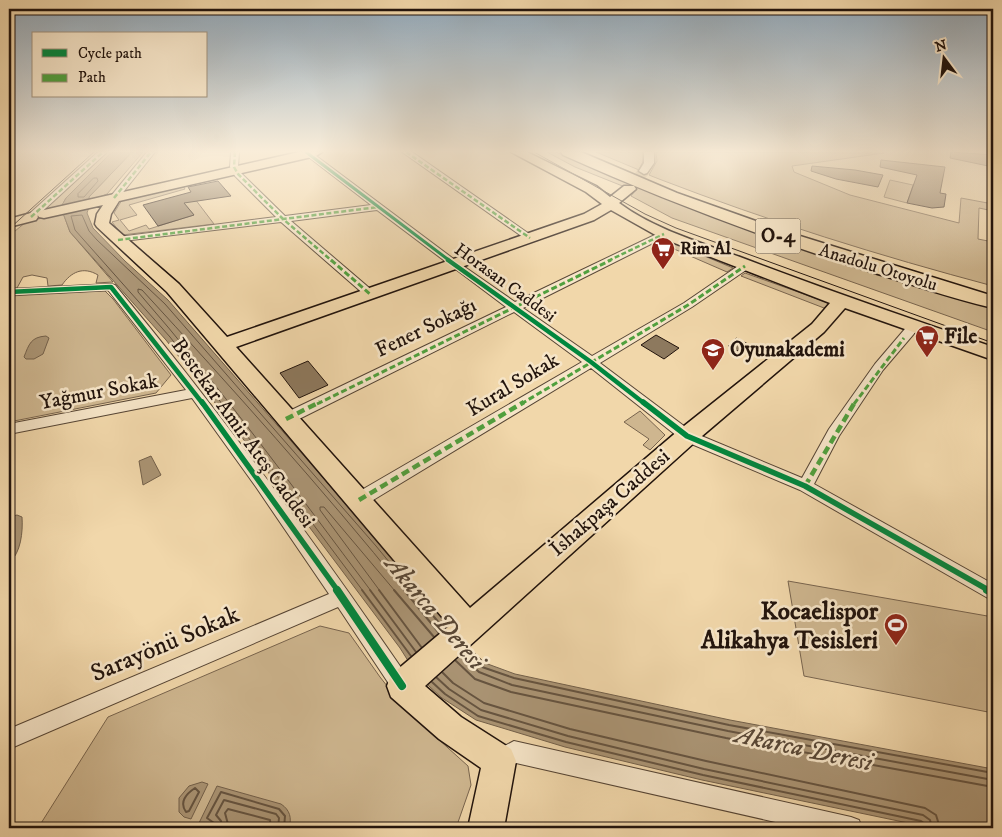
<svg xmlns="http://www.w3.org/2000/svg" width="1002" height="837" font-family="'IM FELL DW Pica',serif">
<style>
.green{fill:#ceb68f;stroke:#78644e}
.water{fill:#aa9474;stroke:#73604a}
.lines{fill:none;stroke-linecap:round;stroke-linejoin:round}
.shore-far1{stroke:#665440;stroke-width:1}
.shore{stroke:#665440;stroke-width:2}
.building{fill:#8d795e;stroke:#21130c}
.tertiary-tunnel{stroke:#c7b08a;stroke-width:11;stroke-dasharray:11 5;stroke-linecap:butt}
.minor-casing{stroke:#554434;stroke-width:2}
.tertiary-casing{stroke:#554434;stroke-width:3}
.primary-casing{stroke:#21130c;stroke-width:3}
.motorway-casing{stroke:#21130c;stroke-width:3}
.minor{fill:#f6e5c8;fill-rule:evenodd}
.tertiary{fill:#f6e5c8;fill-rule:evenodd}
.primary{fill:#f1d7aa;fill-rule:evenodd}
.motorway{fill:#f1d7aa;fill-rule:evenodd}
.tram{stroke:#21130c;stroke-width:1}
.quiet-far2{stroke:#50a03e;stroke-width:2.5;stroke-dasharray:5 2.5;stroke-linecap:butt}
.quiet-far1{stroke:#50a03e;stroke-width:3;stroke-dasharray:6 3;stroke-linecap:butt}
.quiet{stroke:#50a03e;stroke-width:4.5;stroke-dasharray:8 4.5;stroke-linecap:butt}
.cycleway-far3-casing{stroke:#f6e5c8;stroke-width:5}
.cycleway-far2-casing{stroke:#f6e5c8;stroke-width:7}
.cycleway-far1-casing{stroke:#f6e5c8;stroke-width:9}
.cycleway-casing{stroke:#f6e5c8;stroke-width:11}
.cycleway-far3{stroke:#00873e;stroke-width:3}
.cycleway-far2{stroke:#00873e;stroke-width:4.5}
.cycleway-far1{stroke:#00873e;stroke-width:5.5}
.cycleway{stroke:#00873e;stroke-width:8}
.labels{text-anchor:middle;dominant-baseline:central;stroke-width:5;stroke-linejoin:round;paint-order:stroke}
.far-poi-label{font-size:18px;font-weight:bold;fill:#21130c;stroke:#f6e5c8;text-anchor:start}
.far-street-label{font-size:18px;fill:#21130c;stroke:#f6e5c8}
.shield{fill:#f6e5c8;stroke:#615244;stroke-width:1}
.shield-label{font-size:20px;font-weight:bold;fill:#21130c}
.street-label{font-size:21px;fill:#21130c;stroke:#f6e5c8}
.poi-label{font-size:21px;font-weight:bold;fill:#21130c;stroke:#f6e5c8;text-anchor:start}
.near-poi-label{font-size:25px;font-weight:bold;fill:#21130c;stroke:#f6e5c8;text-anchor:end}
.near-street-label{font-size:25px;fill:#21130c;stroke:#f6e5c8}
.near-water-label{font-size:26px;font-style:italic;fill:#584736;stroke:#f6e5c8}
</style>
<rect width="100%" height="100%" fill="#f1d7aa"/>
<filter id="stains"><feTurbulence type="fractalNoise" baseFrequency=".004" numOctaves="4"/><feColorMatrix values="0 0 0 0 .2 0 0 0 0 .09 0 0 0 0 .02 0 0 0 .5 -.17"/></filter>
<radialGradient id="worn" r=".72"><stop offset=".6" stop-color="#630" stop-opacity="0"/><stop offset="1" stop-color="#630" stop-opacity=".3"/></radialGradient>
<!-- green -->
<path class="green" d="M 108,152 L 112,152 L 66,198 L 61,207 L 44,210 Z
M 132,152 L 143,152 L 107,194 L 89,201 L 89,197 Z
M 547,152 L 556,152 C 698,217 844,265 993,308 L 993,332 L 672,218 L 631,196 L 635,191 L 575,167 Z
M 596,152 L 643,152 L 644,159 L 639,170 Z
M 656,152 L 884,153 L 792,166 L 794,172 L 850,195 L 959,223 L 961,198 L 993,204 L 993,211 L 979,208 L 978,239 L 993,242 L 993,286 C 880,256 768,221 659,179 L 649,175 L 657,161 Z
M 890,180 L 913,185 L 907,203 L 884,197 Z
M 183,186 L 185,189 L 129,205 L 137,215 L 120,220 L 129,231 L 146,225 L 149,229 L 194,215 L 184,203 L 195,199 L 214,224 L 122,235 L 112,222 L 119,220 L 114,213 L 122,200 Z
M 63,213 L 70,232 L 113,282 L 96,283 L 98,275 C 83,266 71,272 62,285 L 48,286 L 47,278 L 32,275 L 23,277 L 17,288 L 9,289 L 9,236 L 26,222 Z
M 664,239 L 733,268 L 727,272 L 658,242 Z
M 745,273 L 829,303 L 824,308 L 741,276 Z
M 105,291 L 113,299 L 171,375 L 156,393 L 9,422 L 9,296 Z
M 640,411 L 665,435 L 650,450 L 643,445 L 649,439 L 624,422 Z
M 788,581 L 993,617 L 993,713 L 804,676 Z
M 320,626 L 349,633 L 380,677 L 406,710 L 468,766 L 471,785 L 456,828 L 38,828 L 108,717 Z"/>
<!-- water -->
<path class="water" d="M 112,152 L 132,152 L 89,197 L 89,201 L 61,207 L 66,198 Z
M 89,207 L 87,213 L 93,228 L 125,261 L 168,300 L 380,543 L 458,637 L 485,663 L 515,674 L 730,720 L 993,769 L 993,828 L 932,828 L 702,780 L 565,747 L 476,720 L 442,698 L 417,675 L 400,648 L 247,444 L 166,340 L 70,232 L 63,213 Z
M 46,336 L 49,338 L 43,354 L 34,359 L 26,359 L 24,357 C 29,344 31,337 46,336 Z
M 151,456 L 161,475 L 143,485 L 139,461 Z
M 17,515 L 22,517 C 23,532 21,553 9,563 L 9,517 Z
M 202,782 L 208,784 L 191,819 L 184,817 L 179,812 L 179,798 L 189,786 Z
M 217,786 L 281,804 C 290,810 292,818 289,828 L 218,828 L 199,823 Z"/>
<g class="lines">
<!-- shore-far1 -->
<path class="shore-far1" d="M 94,178 L 97,178 L 98,181 L 84,197 L 78,197 L 78,194 Z
M 363,591 L 251,441 L 170,337 L 75,230 L 71,216 L 82,215 L 89,231 L 97,240 L 165,304 L 376,546 L 413,591
M 371,591 C 295,490 221,387 138,292 L 138,289 L 142,290 C 232,388 321,487 405,591
M 380,591 L 320,510 L 320,507 L 324,507 L 395,591"/>
<!-- shore -->
<path class="shore" d="M 362,590 L 411,656
M 370,590 L 416,652
M 379,590 L 422,648
M 394,590 L 434,637
M 404,590 L 439,633
M 412,590 L 444,629
M 466,651 L 482,667 L 514,678 L 729,725 L 993,773
M 461,655 L 479,672 L 512,685 L 728,731 L 993,780
M 455,660 L 475,679 L 511,692 L 726,738 L 993,787
M 442,672 L 453,683 L 484,703 L 570,729 L 706,761 L 925,808 L 936,815 L 940,828
M 436,677 L 449,689 L 481,710 L 568,736 L 704,769 L 923,815 L 930,820 L 932,828
M 432,682 L 445,694 L 478,716 L 566,742 L 703,775 L 921,821 L 925,824 L 926,828
M 195,788 L 199,792 L 189,811 L 186,812 C 179,802 186,794 195,788 Z
M 216,828 L 214,823 L 207,818 L 221,792 L 279,809 L 285,816 L 284,828
M 222,828 L 221,821 L 216,815 L 224,800 L 276,814 L 279,818 L 278,828
M 229,828 L 225,813 L 228,809 L 270,820 L 271,828"/>
</g>
<!-- building -->
<path class="building" d="M 951,152 L 993,155 L 993,167 L 950,158 Z
M 881,160 L 945,167 L 940,193 L 946,194 L 944,207 L 932,208 L 907,203 L 917,175 L 880,167 Z
M 812,166 L 855,170 L 883,175 L 878,187 L 836,179 L 811,171 Z
M 218,181 L 231,196 L 184,203 L 194,215 L 158,226 L 143,205 L 191,192 L 188,187 Z
M 656,335 L 679,348 L 664,359 L 641,345 Z
M 736,338 L 752,346 L 744,354 L 728,346 Z
M 308,361 L 328,385 L 299,398 L 280,373 Z"/>
<g class="lines">
<!-- tertiary-tunnel -->
<path class="tertiary-tunnel" d="M 629,189 L 644,171"/>
<!-- minor casing -->
<g class="minor-casing">
<path id="minor" d="M 98,152 L 107,152 L 34,219 L 28,219 L 28,215 Z
M 147,152 L 155,152 L 117,200 L 111,200 L 111,196 Z
M 231,152 L 239,152 L 238,167 L 241,173 L 285,216 L 371,205 L 302,152 L 311,152 L 459,263 L 515,302 L 661,232 L 667,232 L 667,236 L 523,308 L 592,356 L 684,303 L 741,264 L 749,264 L 750,266 L 749,268 L 692,307 L 600,363 L 692,432 L 802,478 L 829,429 L 875,364 L 910,323 L 918,323 L 920,326 L 918,329 L 883,370 L 839,436 L 814,484 L 993,584 L 993,601 L 800,490 L 682,440 L 591,368 L 365,505 L 359,507 L 353,505 L 351,500 L 353,495 L 582,362 L 514,312 L 291,423 L 281,423 L 279,419 L 281,415 L 506,307 L 377,210 L 291,221 L 374,292 L 375,294 L 370,297 L 366,296 L 281,222 L 115,242 L 113,240 L 118,237 L 276,217 L 235,176 L 230,167 Z
M 402,152 L 412,152 L 535,238 L 530,241 L 527,240 Z
M 111,284 L 115,285 C 220,411 316,544 409,679 L 412,686 L 409,693 L 402,696 L 395,693 L 338,607 L 9,749 L 9,729 L 329,594 L 256,487 L 192,398 L 9,434 L 9,424 L 186,390 L 108,290 L 9,295 L 9,289 Z
M 514,741 L 851,817 L 859,820 L 862,828 L 802,828 L 516,763 L 499,772 L 491,769 L 488,761 L 491,753 Z"/>
</g>
<!-- tertiary casing -->
<g class="tertiary-casing">
<path id="tertiary" d="M 644,152 L 654,152 L 654,163 L 647,173 L 644,174 L 639,171 L 644,163 Z"/>
</g>
<!-- primary casing -->
<g class="primary-casing">
<path id="primary" d="M 299,152 L 322,152 L 316,156 L 119,201 L 111,214 L 109,223 L 179,284 L 227,337 L 584,214 L 602,204 L 586,192 L 511,152 L 527,152 L 596,186 L 610,197 L 624,186 L 634,186 L 636,189 L 619,203 C 654,229 699,242 740,257 C 824,289 908,318 993,347 L 993,360 L 845,308 L 824,332 L 695,442 L 425,686 L 461,717 L 511,749 L 516,761 L 504,828 L 468,828 L 481,768 L 439,739 L 391,697 L 387,686 L 391,675 L 449,626 L 448,624 L 167,292 L 97,227 L 95,224 L 97,214 L 103,205 L 44,218 L 39,217 L 37,214 L 39,211 L 44,210 ZM 611,210 L 659,237 L 830,303 L 812,324 L 679,430 L 470,608 L 236,347 L 594,220 Z
M 31,213 L 36,214 L 38,217 L 36,220 L 9,227 L 9,219 Z"/>
</g>
<!-- motorway casing -->
<g class="motorway-casing">
<path id="motorway" d="M 561,152 L 581,152 L 677,193 L 784,231 L 993,296 L 993,308 C 949,298 905,282 862,269 C 760,236 661,199 563,155 Z"/>
</g>
<!-- minor -->
<use href="#minor" class="minor"/>
<!-- tertiary -->
<use href="#tertiary" class="tertiary"/>
<!-- primary -->
<use href="#primary" class="primary"/>
<!-- motorway -->
<use href="#motorway" class="motorway"/>
<!-- tram -->
<path class="tram" d="M 534,152 L 645,214 L 676,228 L 993,343
M 9,229 L 94,152"/>
<!-- quiet-far2 -->
<path class="quiet-far2" d="M 235,152 L 234,167 L 238,174 L 283,219 L 332,261
M 406,152 L 530,238
M 114,198 L 151,152
M 31,217 L 103,152
M 118,240 L 378,207
M 608,261 L 664,234"/>
<!-- quiet-far1 -->
<path class="quiet-far1" d="M 331,260 L 370,294
M 317,404 L 611,260
M 521,404 L 688,305 L 745,266
M 854,404 L 904,338"/>
<!-- quiet -->
<path class="quiet" d="M 286,419 L 320,402
M 805,486 L 855,402
M 359,500 L 524,402"/>
<!-- cycleway-far3 casing -->
<g class="cycleway-far3-casing">
<path id="cycleway-far3" d="M 306,152 L 450,261"/>
</g>
<!-- cycleway-far2 casing -->
<g class="cycleway-far2-casing">
<path id="cycleway-far2" d="M 448,260 L 591,362 L 645,404
M 9,292 L 111,287 L 203,404"/>
</g>
<!-- cycleway-far1 casing -->
<g class="cycleway-far1-casing">
<path id="cycleway-far1" d="M 202,402 L 338,591
M 643,402 L 687,436 L 805,486 L 990,591"/>
</g>
<!-- cycleway casing -->
<g class="cycleway-casing">
<path id="cycleway" d="M 337,590 L 402,686
M 987,590 L 993,593"/>
</g>
<!-- cycleway-far3 -->
<use href="#cycleway-far3" class="cycleway-far3"/>
<!-- cycleway-far2 -->
<use href="#cycleway-far2" class="cycleway-far2"/>
<!-- cycleway-far1 -->
<use href="#cycleway-far1" class="cycleway-far1"/>
<!-- cycleway -->
<use href="#cycleway" class="cycleway"/>
</g>
<!-- sky -->
<linearGradient id="sky" x2="0" y2="1"><stop stop-color="#8fa7ba"/><stop offset="0.56" stop-color="#f9edd9"/><stop offset="1" stop-color="#f9edd9" stop-opacity="0"/></linearGradient>
<rect width="1002" height="270" fill="url(#sky)"/>
<!-- icons -->
<defs>
<g id="supermarket-pin" transform="scale(1.25)"><path d="M0 17L-7.5 6A9.5 9.5 0 1 1 7.5 6Z" fill="#8f2418" stroke="#f6e5c8"/><path d="M-6-5.5h2.5l.6 2H6L4.5 2H-2.5L-4.4-4H-6ZM-1.5 3.2a1.3 1.3 0 1 0 .1 0ZM3 3.2a1.3 1.3 0 1 0 .1 0Z" fill="#fff"/></g>
<g id="school-pin" transform="scale(1.25)"><path d="M0 17L-7.5 6A9.5 9.5 0 1 1 7.5 6Z" fill="#8f2418" stroke="#f6e5c8"/><path d="M0-5L7-2L0 1L-7-2ZM-4 1L0 2.5L4 1V4Q0 6-4 4Z" fill="#fff"/></g>
<g id="stadium-pin" transform="scale(1.25)"><path d="M0 17L-7.5 6A9.5 9.5 0 1 1 7.5 6Z" fill="#8f2418" stroke="#f6e5c8"/><path d="M0-5a6.5 5 0 1 0 0 10a6.5 5 0 1 0 0-10ZM-3.5-1.8h7v3.6h-7Z" fill="#fff"/></g>
</defs>
<g fill-rule="evenodd">
<use href="#supermarket-pin" x="663" y="249"/>
<use href="#supermarket-pin" x="927" y="337"/>
<use href="#school-pin" x="713" y="350"/>
<use href="#stadium-pin" x="896" y="625"/>
</g>
<g class="labels">
<!-- far-poi labels -->
<g class="far-poi-label">
<text x="680" y="249">Rim Al</text>
</g>
<!-- far-street labels -->
<g class="far-street-label">
<text transform="translate(878 268) rotate(17)">Anadolu Otoyolu</text>
<text transform="translate(505 283) rotate(36)">Horasan Caddesi</text>
</g>
<!-- shield labels -->
<rect class="shield" x="755.5" y="218.5" width="45" height="35" rx="4"/>
<g class="shield-label">
<text x="778" y="236">O-4</text>
</g>
<!-- street labels -->
<g class="street-label">
<text transform="translate(426 328) rotate(-26)">Fener Sokağı</text>
<text transform="translate(513 385) rotate(-31)">Kural Sokak</text>
<text transform="translate(99 392) rotate(-11)">Yağmur Sokak</text>
<text transform="translate(243 433) rotate(54)">Bestekar Amir Ateş Caddesi</text>
<text transform="translate(610 503) rotate(-41)">İshakpaşa Caddesi</text>
</g>
<!-- poi labels -->
<g class="poi-label">
<text x="944" y="337">File</text>
<text x="730" y="350">Oyunakademi</text>
</g>
<!-- near-poi labels -->
<g class="near-poi-label">
<text x="878" y="611">Kocaelispor<tspan x="878" dy="29">Alikahya Tesisleri</tspan></text>
</g>
<!-- near-street labels -->
<g class="near-street-label">
<text transform="translate(165 644) rotate(-23)">Sarayönü Sokak</text>
</g>
<!-- near-water labels -->
<g class="near-water-label">
<text transform="translate(435 613) rotate(50)">Akarca Deresi</text>
<text transform="translate(804 749) rotate(12)">Akarca Deresi</text>
</g>
</g>
<!-- margin -->
<rect width="1002" height="837" fill="none" stroke="#f1d7aa" stroke-width="30"/>
<rect x="10" y="10" width="982" height="817" fill="none" stroke="#21130c" stroke-width="2.5"/>
<rect x="15" y="15" width="972" height="807" fill="none" stroke="#21130c"/>
<!-- legend -->
<rect x="32" y="32" width="175" height="65" fill="#f6e5c8" stroke="#a1917d"/>
<rect x="42" y="49" width="25" height="8" fill="#00873e" stroke="#a1917d"/>
<text x="78" y="58" font-size="15" fill="#21130c">Cycle path</text>
<rect x="42" y="74" width="25" height="8" fill="#50a03e" stroke="#a1917d"/>
<text x="78" y="82" font-size="15" fill="#21130c">Path</text>
<!-- north arrow -->
<g transform="translate(944 58) rotate(345)" stroke="#f6e5c8" stroke-width="4" paint-order="stroke">
<path d="M0-4L9 19L0 12L-9 19Z" fill="#21130c"/>
<text y="-8" font-size="14" font-weight="bold" text-anchor="middle" fill="#21130c">N</text>
</g>
<rect width="100%" height="100%" filter="url(#stains)"/>
<rect width="100%" height="100%" fill="url(#worn)"/>
</svg>
